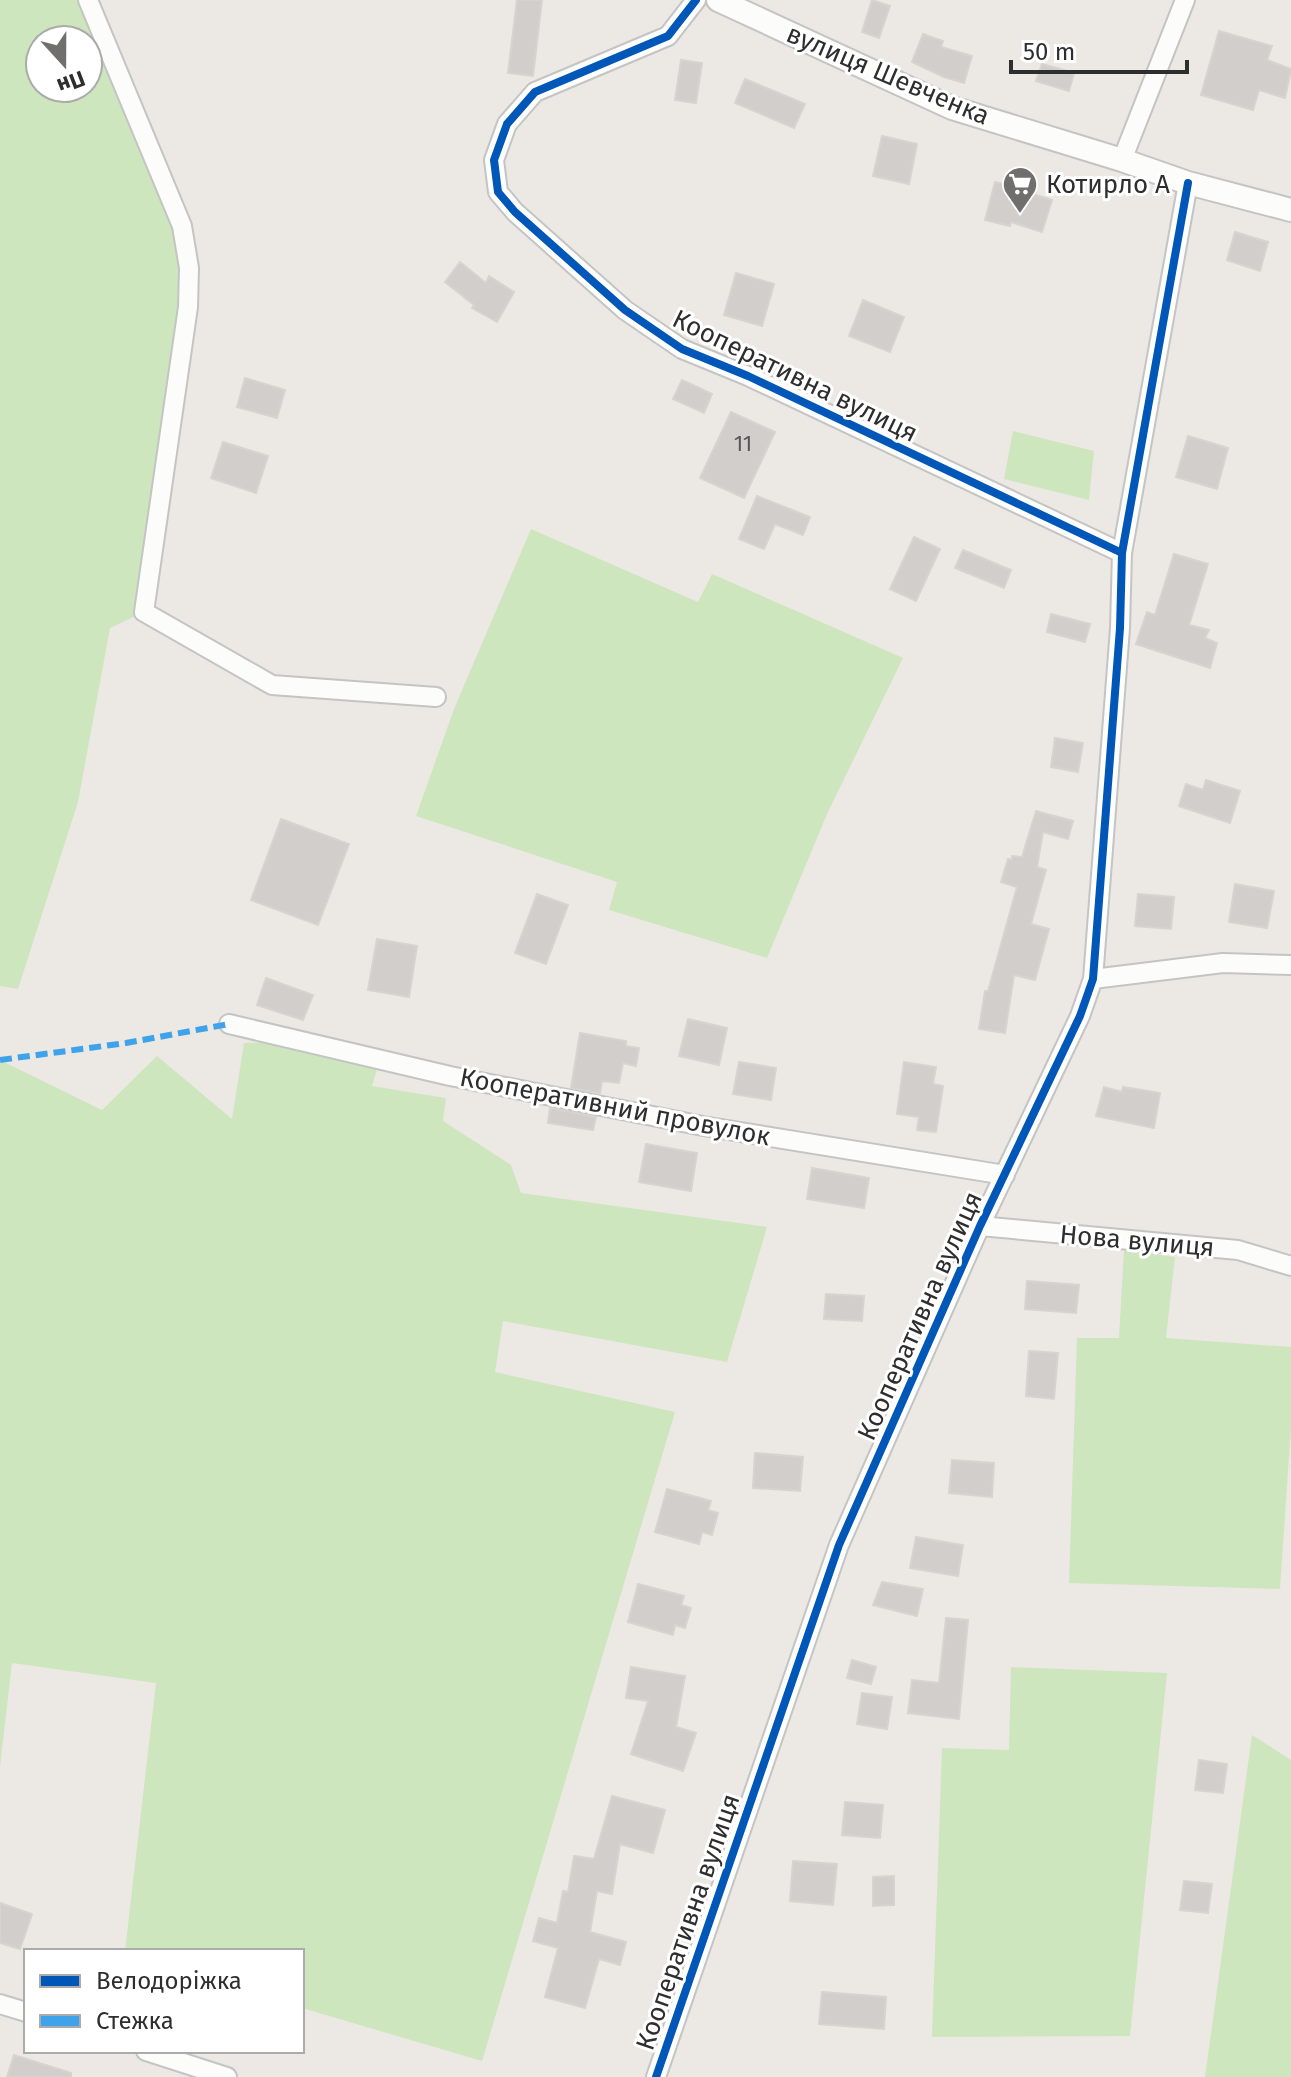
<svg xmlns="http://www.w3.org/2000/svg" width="1291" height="2077" font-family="'Fira Sans',sans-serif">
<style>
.green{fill:#cee6be;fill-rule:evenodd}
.building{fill:#d1cecb;stroke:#d7d4d0;stroke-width:2}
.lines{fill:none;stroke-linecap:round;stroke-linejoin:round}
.minor-casing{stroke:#c5c4c5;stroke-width:22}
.tertiary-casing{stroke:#c5c4c5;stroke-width:26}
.minor{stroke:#fcfcfb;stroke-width:18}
.tertiary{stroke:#fcfcfb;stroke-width:22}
.quiet{stroke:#3ea3eb;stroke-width:6;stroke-dasharray:12 6;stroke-linecap:butt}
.cycleway-casing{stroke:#fff;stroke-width:13}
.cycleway{stroke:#0057b8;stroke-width:8}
.labels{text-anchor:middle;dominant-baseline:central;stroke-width:6;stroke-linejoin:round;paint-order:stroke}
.number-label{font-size:22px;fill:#585857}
.street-label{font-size:26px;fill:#2e2e2e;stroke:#fff}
.poi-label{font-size:26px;fill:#2e2e2e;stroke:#fff;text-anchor:start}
</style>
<rect width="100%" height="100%" fill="#ece8e4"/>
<!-- green -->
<path class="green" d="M 0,0 L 88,0 L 189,268 L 144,612 L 110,628 L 78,802 L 18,989 L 0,986 ZM 40,40 L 88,40 L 88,88 L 40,88 Z
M 1013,431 L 1094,451 L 1089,500 L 1004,479 Z
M 531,529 L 698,602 L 712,574 L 903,658 L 827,814 L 767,958 L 609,910 L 617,882 L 416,816 L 454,709 Z
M 272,1042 L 377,1069 L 372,1086 L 446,1098 L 443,1121 L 511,1165 L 521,1193 L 767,1227 L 727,1362 L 503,1321 L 495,1372 L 675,1412 L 482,2061 L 302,2008 L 302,1951 L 125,1951 L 156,1683 L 12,1663 L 0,1767 L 0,1060 L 102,1110 L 157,1056 L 232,1119 L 244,1043 Z
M 1124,1250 L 1175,1257 L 1166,1338 L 1291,1347 L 1291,1427 L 1280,1589 L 1069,1583 L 1077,1338 L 1119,1338 Z
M 1011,1667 L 1167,1673 L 1130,2036 L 932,2037 L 942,1748 L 1009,1750 Z
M 1252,1735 L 1291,1760 L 1291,2077 L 1205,2077 Z"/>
<!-- building -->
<path class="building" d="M 517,0 L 542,0 L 533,76 L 508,73 Z
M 872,0 L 890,6 L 879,38 L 862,32 Z
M 1219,31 L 1272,46 L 1267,60 L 1291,69 L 1285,98 L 1259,90 L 1253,110 L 1201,95 Z
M 923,34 L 943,41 L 941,47 L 972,56 L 964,83 L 944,77 L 912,62 Z
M 681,60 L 702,63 L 696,103 L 675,100 Z
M 1042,64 L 1074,73 L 1069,91 L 1036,81 Z
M 745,79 L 805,104 L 794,128 L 735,103 Z
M 882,136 L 917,144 L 909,184 L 873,176 Z
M 995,182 L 1020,187 L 1019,190 L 1052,200 L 1042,232 L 1011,222 L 1010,226 L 985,220 Z
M 1235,232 L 1268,242 L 1260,271 L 1227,260 Z
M 460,262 L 486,283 L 489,276 L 514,292 L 497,322 L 472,308 L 474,305 L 445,282 Z
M 736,273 L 774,284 L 762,326 L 724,315 Z
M 863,300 L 904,317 L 890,352 L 849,336 Z
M 245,378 L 285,390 L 277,418 L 237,407 Z
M 682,380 L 712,394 L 704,413 L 673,399 Z
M 731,412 L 775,432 L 744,498 L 700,478 Z
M 1188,436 L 1228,448 L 1217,489 L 1176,477 Z
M 223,442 L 268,456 L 256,493 L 211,478 Z
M 757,496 L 810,517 L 803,535 L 775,524 L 764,549 L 739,539 Z
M 914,537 L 940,549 L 916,601 L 890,589 Z
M 963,550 L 1011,570 L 1004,588 L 955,568 Z
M 1174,554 L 1208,564 L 1189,625 L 1209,630 L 1205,638 L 1217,643 L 1210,668 L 1136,644 L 1147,612 L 1155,615 Z
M 1051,614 L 1090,624 L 1085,642 L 1047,632 Z
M 1055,738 L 1083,743 L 1078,772 L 1051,767 Z
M 1206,780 L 1240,791 L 1230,823 L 1179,806 L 1186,784 L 1203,790 Z
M 1036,811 L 1073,821 L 1068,839 L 1043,832 L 1037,867 L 1046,870 L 1031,924 L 1049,929 L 1035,980 L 1014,975 L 1005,1033 L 979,1029 L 985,991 L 988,991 L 1017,887 L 1001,882 L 1008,859 L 1012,860 L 1012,856 L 1022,857 Z
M 281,819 L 349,844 L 318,925 L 251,900 Z
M 1235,884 L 1274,891 L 1267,928 L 1229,922 Z
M 537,894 L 568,905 L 546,964 L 515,953 Z
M 1138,894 L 1174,897 L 1171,929 L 1135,926 Z
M 377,939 L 417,946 L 409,997 L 368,990 Z
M 266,978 L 313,995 L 303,1020 L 257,1005 Z
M 688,1019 L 727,1028 L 719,1065 L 679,1056 Z
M 580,1033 L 626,1041 L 626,1046 L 639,1048 L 636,1066 L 623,1063 L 619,1083 L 602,1081 L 600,1093 L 571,1088 Z
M 739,1062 L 776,1068 L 771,1100 L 733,1094 Z
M 904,1062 L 936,1067 L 933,1084 L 943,1086 L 936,1132 L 917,1130 L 919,1117 L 897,1114 Z
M 1104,1087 L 1122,1092 L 1123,1087 L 1160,1093 L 1154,1128 L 1096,1116 Z
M 550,1108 L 596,1117 L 593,1130 L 548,1123 Z
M 646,1144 L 697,1153 L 691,1191 L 639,1182 Z
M 812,1168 L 869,1178 L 864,1208 L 807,1199 Z
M 1027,1281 L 1079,1285 L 1076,1313 L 1025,1309 Z
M 826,1294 L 864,1296 L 862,1321 L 824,1319 Z
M 1029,1351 L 1058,1353 L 1054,1399 L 1026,1396 Z
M 755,1453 L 803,1457 L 800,1491 L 753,1488 Z
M 952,1460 L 994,1463 L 992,1497 L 949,1493 Z
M 667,1489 L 711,1501 L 708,1510 L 718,1513 L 712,1535 L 702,1532 L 699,1544 L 655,1532 Z
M 916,1537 L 963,1545 L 958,1576 L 910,1568 Z
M 882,1582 L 923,1589 L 917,1616 L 873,1605 Z
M 638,1584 L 684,1596 L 681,1605 L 691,1608 L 685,1628 L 675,1625 L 673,1635 L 628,1622 Z
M 946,1618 L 968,1620 L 959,1719 L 908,1713 L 912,1680 L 939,1683 Z
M 852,1660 L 876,1667 L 871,1684 L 847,1678 Z
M 631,1667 L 685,1676 L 676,1727 L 696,1733 L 683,1771 L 631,1754 L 648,1701 L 626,1698 Z
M 862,1693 L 892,1697 L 887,1729 L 857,1724 Z
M 1199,1760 L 1227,1764 L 1223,1793 L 1195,1790 Z
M 612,1796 L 665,1810 L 653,1853 L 620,1844 L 612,1894 L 597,1891 L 590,1932 L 626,1942 L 620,1965 L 599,1959 L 585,2008 L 545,1997 L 558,1948 L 533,1941 L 539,1918 L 557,1923 L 563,1891 L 568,1892 L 574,1856 L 594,1859 Z
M 845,1802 L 883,1805 L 880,1838 L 842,1835 Z
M 793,1861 L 837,1864 L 833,1905 L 790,1901 Z
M 894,1876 L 894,1905 L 873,1906 L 873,1877 Z
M 1184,1881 L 1212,1884 L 1208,1913 L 1180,1910 Z
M 0,1903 L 32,1914 L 20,1949 L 0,1943 Z
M 822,1992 L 886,1997 L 884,2029 L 819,2024 Z
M 14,2055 L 71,2073 L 71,2077 L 7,2077 Z"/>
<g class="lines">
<!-- minor casing -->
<g class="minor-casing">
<path id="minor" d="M 88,0 L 182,226 L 189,268 L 188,307 L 144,612 L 272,685 L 436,697
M 696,0 L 668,36 L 535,92 L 507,124 L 494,160 L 498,192 L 515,212 L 625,310 L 682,349 L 748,376 L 1122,553
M 1122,160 L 1185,0
M 1093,979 L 1223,963 L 1291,965
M 229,1024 L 450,1076 L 703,1126 L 1005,1175
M 980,1226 L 1238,1250 L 1291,1266
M 0,2004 L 26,2012
M 146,2051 L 227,2077
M 656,2077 L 839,1545 L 980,1226 L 1080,1016 L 1093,979 L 1120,628 L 1122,553 L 1188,183"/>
</g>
<!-- tertiary casing -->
<g class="tertiary-casing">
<path id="tertiary" d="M 718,0 L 952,108 L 1122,160 L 1188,183 L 1291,210"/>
</g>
<!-- minor -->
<use href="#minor" class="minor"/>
<!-- tertiary -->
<use href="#tertiary" class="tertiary"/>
<!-- quiet -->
<path class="quiet" d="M 0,1060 L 126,1043 L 229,1024"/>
<!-- cycleway casing -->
<g class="cycleway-casing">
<path id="cycleway" d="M 696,0 L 668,36 L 535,92 L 507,124 L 494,160 L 498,192 L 515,212 L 625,310 L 682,349 L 748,376 L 1122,553
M 656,2077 L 839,1545 L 980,1226 L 1080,1016 L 1093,979 L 1120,628 L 1122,553 L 1188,183"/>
</g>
<!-- cycleway -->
<use href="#cycleway" class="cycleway"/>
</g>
<!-- icons -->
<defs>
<g id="supermarket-pin" transform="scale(1.8)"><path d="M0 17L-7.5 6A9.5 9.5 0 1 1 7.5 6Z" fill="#706f6e" stroke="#fff"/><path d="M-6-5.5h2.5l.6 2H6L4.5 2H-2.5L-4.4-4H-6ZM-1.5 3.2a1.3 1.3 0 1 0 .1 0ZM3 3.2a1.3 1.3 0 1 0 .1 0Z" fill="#fff"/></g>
</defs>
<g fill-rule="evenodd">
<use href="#supermarket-pin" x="1020" y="184"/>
</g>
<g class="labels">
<!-- number labels -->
<g class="number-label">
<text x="743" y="443">11</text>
</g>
<!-- street labels -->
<g class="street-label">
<text transform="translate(888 75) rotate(23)">вулиця Шевченка</text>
<text transform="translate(795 376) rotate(26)">Кооперативна вулиця</text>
<text transform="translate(615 1107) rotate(11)">Кооперативний провулок</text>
<text transform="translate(1137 1241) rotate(5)">Нова вулиця</text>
<text transform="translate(920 1316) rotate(-66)">Кооперативна вулиця</text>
<text transform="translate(688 1922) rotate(-71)">Кооперативна вулиця</text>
</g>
<!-- poi labels -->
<g class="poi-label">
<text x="1046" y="184">Котирло А</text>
</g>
</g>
<!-- legend -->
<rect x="24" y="1949" width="280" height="104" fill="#ffffff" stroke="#ababab" stroke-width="2"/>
<rect x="40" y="1975" width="40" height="12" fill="#0057b8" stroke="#ababab" stroke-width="2"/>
<text x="96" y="1989" font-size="24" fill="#2e2e2e">Велодоріжка</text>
<rect x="40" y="2015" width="40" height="12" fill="#3ea3eb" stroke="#ababab" stroke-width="2"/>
<text x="96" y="2029" font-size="24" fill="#2e2e2e">Стежка</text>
<!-- north arrow -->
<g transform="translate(64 64) rotate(159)"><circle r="38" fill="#ffffff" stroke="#ababab" stroke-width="2"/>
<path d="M0-6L14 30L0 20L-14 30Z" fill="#706f6e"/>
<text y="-12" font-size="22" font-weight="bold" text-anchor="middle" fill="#2e2e2e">Пн</text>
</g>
<!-- scale -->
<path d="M1011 60v12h176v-12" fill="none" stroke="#2e2e2e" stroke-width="4"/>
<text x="1023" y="60" font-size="24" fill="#2e2e2e" stroke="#ffffff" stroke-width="6" paint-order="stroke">50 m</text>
</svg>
